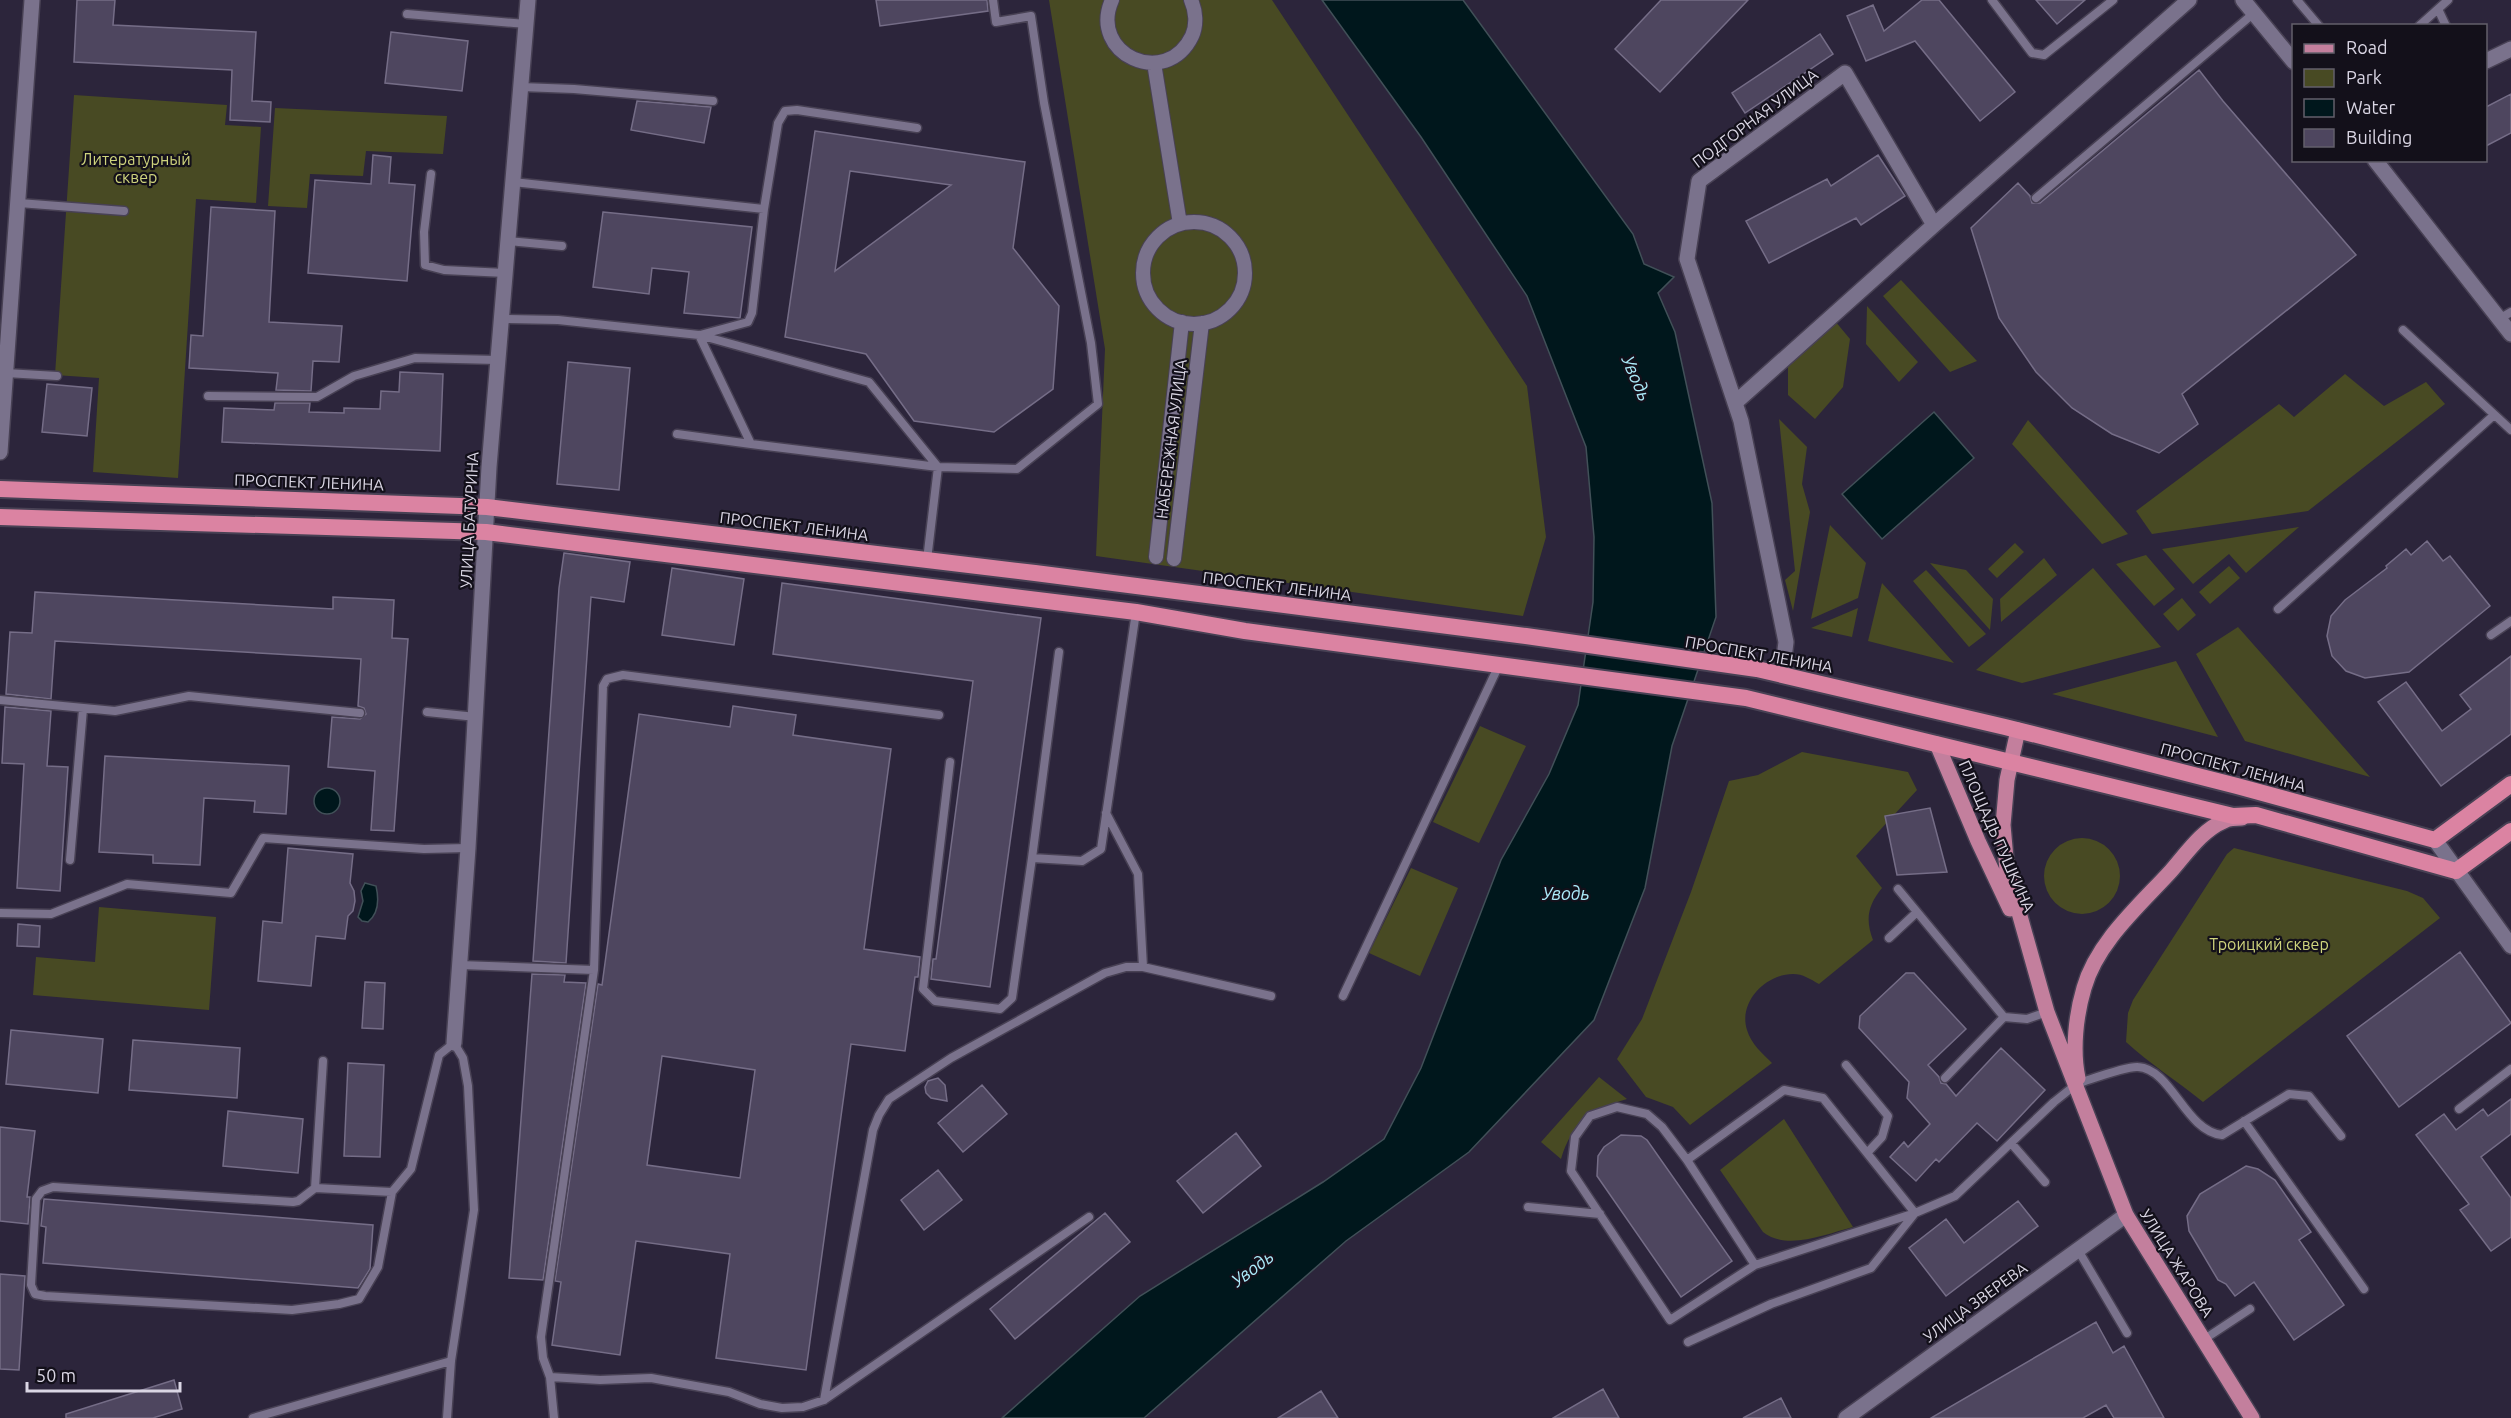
<svg xmlns="http://www.w3.org/2000/svg" width="2511" height="1418" font-family="Ubuntu,sans-serif">
<style>
.green{fill:#484a23}
.water{fill:#00171c;stroke:#415058;stroke-width:1.5}
.building{fill:#4e465f;stroke:#756d87;stroke-width:1.5;fill-rule:evenodd}
.lines{fill:none;stroke-linecap:round;stroke-linejoin:round}
.service-casing{stroke:#484154;stroke-width:11}
.pedestrian-casing{stroke:#484154;stroke-width:16}
.minor-casing{stroke:#484154;stroke-width:18}
.tertiary-casing{stroke:#484154;stroke-width:18}
.secondary-casing{stroke:#484154;stroke-width:18}
.primary-casing{stroke:#484154;stroke-width:18}
.trunk-casing{stroke:#484154;stroke-width:20}
.service{stroke:#7a728c;stroke-width:8}
.pedestrian{stroke:#7a728c;stroke-width:14}
.minor{stroke:#7a728c;stroke-width:15}
.tertiary{stroke:#7a728c;stroke-width:15}
.secondary{stroke:#7a728c;stroke-width:15}
.primary{stroke:#c37f9d;stroke-width:15}
.trunk{stroke:#db83a2;stroke-width:16}
.labels{text-anchor:middle;dominant-baseline:central;stroke-width:4.5;stroke-linejoin:round;paint-order:stroke}
.street-label{font-size:16px;fill:#dad6e4;stroke:#13101a}
.park-label{font-size:16px;fill:#cfd47d;stroke:#13101a}
.water-label{font-size:18px;font-style:italic;fill:#acebfa;stroke:#13101a}
</style>
<rect width="100%" height="100%" fill="#2c253b"/>
<!-- green -->
<path class="green" d="M 1049,0 L 1272,0 L 1527,386 L 1546,537 L 1523,616 L 1096,556 L 1105,349 Z
M 74,95 L 227,105 L 225,125 L 261,127 L 256,203 L 196,199 L 178,478 L 93,472 L 99,378 L 55,375 Z
M 275,108 L 447,116 L 443,154 L 366,151 L 363,176 L 310,174 L 307,208 L 268,206 Z
M 1901,280 L 1977,361 L 1950,372 L 1883,296 Z
M 1867,306 L 1918,362 L 1899,382 L 1866,344 Z
M 1835,321 L 1850,339 L 1843,387 L 1815,419 L 1788,395 L 1788,361 Z
M 2345,374 L 2384,406 L 2426,382 L 2445,404 L 2308,511 L 2152,534 L 2136,511 L 2279,404 L 2294,417 Z
M 1779,419 L 1807,447 L 1802,484 L 1810,512 L 1793,611 L 1785,580 L 1795,571 Z
M 2028,420 L 2128,534 L 2102,544 L 2012,444 Z
M 1830,525 L 1866,563 L 1858,598 L 1811,619 Z
M 2299,527 L 2246,573 L 2229,554 L 2193,584 L 2162,549 Z
M 2015,543 L 2024,552 L 1997,578 L 1988,569 Z
M 2146,555 L 2175,589 L 2154,606 L 2116,564 Z
M 2044,558 L 2057,575 L 2001,622 L 2000,599 Z
M 1930,563 L 1966,570 L 1993,599 L 1990,630 Z
M 2229,566 L 2240,578 L 2210,604 L 2199,592 Z
M 2093,568 L 2161,647 L 2022,683 L 1976,670 Z
M 1926,570 L 1986,634 L 1969,647 L 1913,581 Z
M 1882,583 L 1954,663 L 1868,641 Z
M 2182,598 L 2196,615 L 2178,631 L 2163,614 Z
M 1858,608 L 1852,637 L 1811,628 Z
M 2238,627 L 2370,777 L 2245,741 L 2196,654 Z
M 2176,661 L 2218,737 L 2052,694 Z
M 1480,726 L 1526,746 L 1479,843 L 1433,822 Z
M 1802,752 L 1908,772 L 1917,790 L 1856,856 L 1882,888 C 1868,905 1865,919 1873,940 L 1819,984 C 1810,979 1803,974 1793,974 C 1766,974 1738,1002 1747,1030 C 1751,1044 1763,1054 1772,1063 L 1690,1125 L 1673,1107 L 1646,1097 L 1617,1059 L 1642,1019 L 1691,892 L 1729,781 L 1758,775 Z
M2044 876a38 38 0 1 1 76 0a38 38 0 1 1-76 0Z
M 2234,848 L 2407,891 L 2423,898 L 2440,918 L 2203,1102 C 2177,1081 2150,1064 2126,1042 L 2128,1013 L 2133,1000 L 2227,854 Z
M 1411,868 L 1458,888 L 1420,976 L 1369,953 Z
M 99,907 L 216,917 L 209,1010 L 33,995 L 36,957 L 95,962 Z
M 1599,1077 L 1627,1099 C 1591,1110 1572,1122 1561,1159 L 1541,1142 Z
M 1784,1119 L 1853,1227 C 1826,1234 1787,1251 1763,1232 L 1720,1170 Z"/>
<!-- water -->
<path class="water" d="M 1322,0 L 1463,0 L 1633,234 L 1644,264 L 1674,277 L 1658,293 L 1675,332 L 1712,503 L 1716,617 L 1672,746 L 1645,888 L 1594,1020 L 1469,1152 L 1346,1241 L 1144,1418 L 1002,1418 L 1140,1296 L 1323,1182 L 1384,1139 L 1421,1068 L 1501,860 L 1549,774 L 1578,705 L 1593,602 L 1594,537 L 1586,447 L 1527,296 L 1421,137 Z
M 1934,412 L 1974,458 L 1882,539 L 1842,494 Z
M314 801a13 13 0 1 1 26 0a13 13 0 1 1-26 0Z
M 365,883 L 376,886 C 379,899 379,913 368,922 L 362,921 L 358,917 L 363,901 L 361,891 Z"/>
<!-- building -->
<path class="building" d="M 77,0 L 115,0 L 113,25 L 256,32 L 252,101 L 271,102 L 270,122 L 230,120 L 232,70 L 74,62 Z
M 876,0 L 987,0 L 988,11 L 880,26 Z
M 1661,0 L 1748,0 L 1660,92 L 1615,49 Z
M 1922,0 L 1939,0 L 2015,92 L 1980,121 L 1915,41 L 1866,61 L 1847,16 L 1873,5 L 1884,31 Z
M 2036,0 L 2085,0 L 2057,24 Z
M 391,32 L 468,41 L 462,91 L 385,83 Z
M 1820,34 L 1833,54 L 1745,113 L 1732,93 Z
M 2199,70 L 2223,101 L 2356,255 L 2182,394 L 2198,424 L 2159,453 L 2112,434 L 2072,408 L 2036,372 L 1999,318 L 1971,228 L 2018,183 L 2030,196 L 2032,203 L 2040,203 Z
M 2511,94 L 2511,133 L 2486,146 L 2486,107 Z
M 637,101 L 711,107 L 704,143 L 631,130 Z
M 815,131 L 1025,162 L 1013,248 L 1059,306 L 1053,389 L 994,432 L 914,421 L 866,354 L 785,337 ZM 850,171 L 951,185 L 835,271 Z
M 373,155 L 391,157 L 389,183 L 415,185 L 407,281 L 308,273 L 315,180 L 371,184 Z
M 1878,155 L 1905,196 L 1861,225 L 1856,218 L 1769,263 L 1746,221 L 1827,179 L 1831,186 Z
M 211,207 L 275,211 L 269,322 L 342,326 L 339,362 L 313,361 L 311,391 L 276,390 L 278,373 L 189,368 L 191,335 L 203,336 Z
M 603,212 L 752,227 L 740,318 L 684,313 L 689,272 L 652,268 L 649,294 L 593,287 Z
M 568,362 L 630,368 L 619,490 L 557,484 Z
M 400,372 L 443,374 L 440,451 L 222,442 L 224,408 L 274,410 L 275,403 L 310,403 L 309,412 L 344,413 L 344,408 L 380,409 L 381,391 L 399,392 Z
M 47,384 L 92,388 L 87,436 L 42,432 Z
M 2427,541 L 2443,561 L 2450,556 L 2490,606 L 2409,672 L 2365,678 L 2346,671 L 2332,656 L 2327,636 L 2331,616 L 2345,600 L 2387,568 L 2386,566 L 2406,549 L 2411,555 Z
M 564,553 L 630,562 L 624,602 L 591,597 L 566,963 L 533,961 L 559,588 Z
M 672,568 L 744,579 L 734,645 L 662,635 Z
M 782,583 L 1041,618 L 990,987 L 931,979 L 933,959 L 936,959 L 973,681 L 773,654 Z
M 35,592 L 333,609 L 333,597 L 394,600 L 392,638 L 408,639 L 394,831 L 371,830 L 375,771 L 328,767 L 332,717 L 360,719 L 366,714 L 364,708 L 358,706 L 361,659 L 55,641 L 51,699 L 6,694 L 10,632 L 32,633 Z
M 2511,656 L 2511,734 L 2441,786 L 2378,702 L 2406,682 L 2442,731 L 2471,709 L 2460,695 Z
M 733,706 L 796,715 L 793,735 L 891,749 L 864,949 L 920,957 L 918,977 L 915,977 L 905,1051 L 851,1044 L 806,1370 L 716,1358 L 730,1254 L 636,1241 L 620,1355 L 552,1345 L 561,1282 L 555,1281 L 598,984 L 602,985 L 639,714 L 730,727 ZM 662,1056 L 755,1070 L 740,1178 L 647,1165 Z
M 5,707 L 51,711 L 47,766 L 68,767 L 60,891 L 17,888 L 24,764 L 2,763 Z
M 105,756 L 289,766 L 286,814 L 254,812 L 255,801 L 204,798 L 200,865 L 153,863 L 153,855 L 99,852 Z
M 1930,808 L 1947,872 L 1897,875 L 1885,816 Z
M 288,848 L 353,854 L 350,883 L 354,891 L 355,901 L 353,911 L 348,916 L 345,939 L 316,936 L 311,986 L 258,981 L 263,921 L 282,923 Z
M 18,924 L 40,926 L 39,947 L 17,946 Z
M 2460,952 L 2511,1023 L 2399,1107 L 2347,1036 Z
M 1906,973 L 1914,973 L 1966,1029 L 1928,1065 L 1939,1077 L 1941,1083 L 1946,1084 L 1956,1096 L 2001,1048 L 2045,1090 L 1997,1141 L 1977,1123 L 1939,1162 L 1936,1159 L 1916,1181 L 1890,1157 L 1904,1142 L 1908,1147 L 1930,1124 L 1907,1098 L 1909,1082 L 1859,1028 L 1860,1016 Z
M 532,974 L 565,975 L 564,982 L 586,983 L 543,1280 L 509,1278 Z
M 365,982 L 385,983 L 383,1029 L 362,1028 Z
M 11,1030 L 103,1039 L 98,1093 L 6,1084 Z
M 133,1040 L 240,1048 L 237,1098 L 129,1090 Z
M 348,1063 L 384,1065 L 380,1157 L 344,1156 Z
M 938,1078 L 945,1085 L 947,1101 L 931,1098 L 926,1093 L 925,1087 L 928,1081 Z
M 982,1085 L 1007,1114 L 963,1152 L 938,1123 Z
M 2511,1099 L 2511,1134 L 2481,1157 L 2511,1198 L 2511,1237 L 2491,1251 L 2460,1210 L 2469,1204 L 2416,1135 L 2444,1114 L 2456,1130 L 2483,1109 L 2488,1116 Z
M 228,1111 L 303,1119 L 298,1173 L 223,1166 Z
M 0,1127 L 35,1131 L 27,1197 L 30,1197 L 28,1224 L 0,1221 Z
M 1236,1133 L 1261,1166 L 1203,1213 L 1177,1181 Z
M 1621,1135 L 1641,1136 L 1647,1140 L 1732,1261 L 1681,1297 L 1597,1176 L 1598,1156 L 1604,1147 Z
M 2246,1166 L 2258,1169 L 2275,1180 L 2311,1232 L 2299,1240 L 2344,1305 L 2294,1340 L 2254,1282 L 2235,1296 L 2226,1284 L 2218,1280 L 2189,1231 L 2187,1216 L 2200,1194 Z
M 938,1170 L 962,1200 L 924,1230 L 901,1200 Z
M 44,1199 L 373,1225 L 370,1269 L 358,1288 L 43,1263 L 46,1227 L 41,1226 Z
M 2018,1201 L 2038,1226 L 1946,1296 L 1909,1248 L 1946,1219 L 1964,1243 Z
M 1105,1213 L 1130,1242 L 1015,1339 L 990,1309 Z
M 0,1274 L 25,1276 L 19,1370 L 0,1369 Z
M 2096,1322 L 2113,1353 L 2124,1346 L 2164,1418 L 2114,1418 L 2106,1405 L 2083,1418 L 1931,1418 Z
M 174,1380 L 182,1409 L 153,1418 L 66,1418 L 66,1414 Z
M 1603,1389 L 1619,1418 L 1553,1418 Z
M 1321,1391 L 1338,1418 L 1278,1418 Z
M 1781,1398 L 1791,1418 L 1743,1418 Z"/>
<g class="lines">
<!-- service casing -->
<g class="service-casing">
<path id="service" d="M 1992,0 L 2032,53 L 2044,55 L 2113,0
M 2297,0 L 2319,26
M 2438,9 L 2446,26
M 407,14 L 526,24
M 2419,26 L 2448,0
M 521,87 L 574,89 L 713,101
M 431,174 L 424,232 L 425,265 L 444,270 L 505,273
M 513,182 L 764,209 L 752,313 L 748,322 L 700,335
M 2036,198 L 2254,13
M 19,203 L 124,211
M 764,209 L 778,123 L 785,111 L 797,110 L 917,128
M 508,241 L 562,246
M 501,319 L 558,320 L 699,335 L 869,382 L 938,467 L 927,560
M 2499,319 L 2511,312
M 2403,330 L 2511,430
M 699,335 L 751,444 L 938,467 L 1017,469 L 1098,404 L 1091,343 L 1044,103 L 1031,16 L 996,22 L 993,0
M 6,373 L 57,376
M 208,396 L 317,397 L 354,376 L 415,358 L 497,360
M 677,434 L 751,444
M 2278,609 L 2494,415
M 2491,635 L 2511,621
M 1059,652 L 1032,858 L 1082,861 L 1101,849 L 1136,612
M 0,700 L 115,711 L 189,696 L 360,713
M 427,712 L 476,717
M 950,762 L 923,989 L 935,1001 L 1000,1009 L 1012,998 L 1032,858
M 1106,813 L 1138,874 L 1143,967
M 70,860 L 83,709
M 1898,889 L 2004,1017 L 2027,1019 L 2047,1012
M 0,913 L 51,914 L 127,884 L 231,893 L 263,838 L 424,849 L 468,848
M 1889,938 L 1917,912
M 460,965 L 594,970 L 541,1337 L 543,1358 L 550,1377 L 554,1418
M 594,970 L 603,686 L 607,679 L 623,675 L 939,715
M 1343,996 L 1499,665
M 1846,1065 L 1888,1116 L 1882,1137 L 1868,1152
M 1945,1078 L 2004,1017
M 2079,1083 C 2092,1079 2126,1066 2138,1067 C 2172,1069 2185,1131 2222,1135 L 2289,1094 L 2309,1096 L 2341,1136
M 2459,1109 L 2511,1069
M 2244,1121 L 2364,1289
M 2011,1143 L 2045,1182
M 1687,1160 L 1784,1090 L 1823,1098 L 1915,1213 L 1871,1268 L 1771,1304 L 1688,1342
M 315,1188 L 323,1061
M 392,1192 L 315,1188 L 298,1201 L 293,1202 L 53,1187 L 42,1191 L 36,1199 L 31,1285 L 35,1294 L 45,1296 L 292,1310 L 339,1304 L 359,1299 L 378,1267 L 392,1192 L 411,1169 L 439,1055 L 454,1043 L 463,1058 L 468,1086 L 474,1210 L 451,1361 L 447,1418
M 1528,1207 L 1600,1214
M 2078,1250 L 2127,1333
M 1755,1265 L 1687,1160 L 1662,1127 L 1647,1114 L 1617,1107 L 1590,1116 L 1575,1137 L 1571,1171 L 1670,1320 L 1755,1265 L 1915,1213 L 1955,1196 L 2054,1102 L 2074,1086
M 2203,1340 L 2250,1309
M 550,1377 L 600,1380 L 651,1378 L 729,1392 L 760,1404 L 782,1408 L 803,1407 L 824,1400 L 1089,1217
M 824,1400 L 873,1130 L 879,1115 L 889,1099 L 951,1058 L 1105,973 L 1126,967 L 1143,967 L 1271,996
M 253,1418 L 451,1361"/>
</g>
<!-- pedestrian casing -->
<g class="pedestrian-casing">
<path id="pedestrian" d="M 1112,0 C 1088,54 1166,90 1192,36 C 1197,25 1196,11 1191,0
M 1154,63 L 1180,224
M1143 273a51 51 0 1 1 102 0a51 51 0 1 1-102 0Z
M 1156,557 L 1182,322
M 1174,559 L 1202,323"/>
</g>
<!-- minor casing -->
<g class="minor-casing">
<path id="minor" d="M 2486,61 L 2511,49
M 1934,225 L 2189,0
M 1736,402 L 1934,225 L 1845,73 L 1699,181 L 1687,259 L 1741,421 L 1786,642 L 1782,674
M 454,1043 L 468,848 L 489,467 L 528,0"/>
</g>
<!-- tertiary casing -->
<g class="tertiary-casing">
<path id="tertiary" d="M 2243,0 L 2294,62
M 2375,160 L 2511,334
M 0,452 L 32,0
M 1846,1418 L 2126,1215"/>
</g>
<!-- secondary casing -->
<g class="secondary-casing">
<path id="secondary" d="M 2435,840 L 2511,946"/>
</g>
<!-- primary casing -->
<g class="primary-casing">
<path id="primary" d="M 2018,730 L 2007,780 L 2003,825 L 2007,870 L 2047,1012 L 2126,1215 L 2252,1418
M 1937,744 L 1978,841 L 2010,909
M 2078,1078 C 2072,1050 2076,1015 2084,988 C 2097,942 2140,905 2171,871 C 2186,854 2202,830 2224,821 C 2229,818 2236,818 2242,818"/>
</g>
<!-- trunk casing -->
<g class="trunk-casing">
<path id="trunk" d="M 0,489 L 487,507 L 1035,573 L 1526,636 L 1757,669 L 2005,727 L 2237,786 L 2435,840 L 2511,784
M 0,517 L 486,532 L 1136,612 L 1245,631 L 1746,698 L 2233,816 L 2256,815 L 2456,871 L 2511,831"/>
</g>
<!-- service -->
<use href="#service" class="service"/>
<!-- pedestrian -->
<use href="#pedestrian" class="pedestrian"/>
<!-- minor -->
<use href="#minor" class="minor"/>
<!-- tertiary -->
<use href="#tertiary" class="tertiary"/>
<!-- secondary -->
<use href="#secondary" class="secondary"/>
<!-- primary -->
<use href="#primary" class="primary"/>
<!-- trunk -->
<use href="#trunk" class="trunk"/>
</g>
<g class="labels">
<!-- street labels -->
<g class="street-label">
<text transform="translate(1755 118) rotate(-37)">ПОДГОРНАЯ УЛИЦА</text>
<text transform="translate(1171 439) rotate(-83)">НАБЕРЕЖНАЯ УЛИЦА</text>
<text transform="translate(309 482) rotate(2)">ПРОСПЕКТ ЛЕНИНА</text>
<text transform="translate(469 520) rotate(-87)">УЛИЦА БАТУРИНА</text>
<text transform="translate(794 526) rotate(7)">ПРОСПЕКТ ЛЕНИНА</text>
<text transform="translate(1277 586) rotate(7)">ПРОСПЕКТ ЛЕНИНА</text>
<text transform="translate(1759 654) rotate(10)">ПРОСПЕКТ ЛЕНИНА</text>
<text transform="translate(2233 767) rotate(15)">ПРОСПЕКТ ЛЕНИНА</text>
<text transform="translate(1997 836) rotate(66)">ПЛОЩАДЬ ПУШКИНА</text>
<text transform="translate(2177 1263) rotate(58)">УЛИЦА ЖАРОВА</text>
<text transform="translate(1975 1302) rotate(-36)">УЛИЦА ЗВЕРЕВА</text>
</g>
<!-- park labels -->
<g class="park-label">
<text x="136" y="159">Литературный<tspan x="136" dy="18">сквер</tspan></text>
<text x="2269" y="944">Троицкий сквер</text>
</g>
<!-- water labels -->
<g class="water-label">
<text transform="translate(1637 378) rotate(67)">Уводь</text>
<text x="1566" y="893">Уводь</text>
<text transform="translate(1252 1268) rotate(-37)">Уводь</text>
</g>
</g>
<!-- legend -->
<rect x="2292" y="24" width="195" height="138" fill="#13101a" stroke="#635f6b" stroke-width="1.5"/>
<rect x="2304" y="44" width="30" height="9" fill="#c37f9d" stroke="#635f6b" stroke-width="1.5"/>
<text x="2346" y="54" font-size="18" fill="#dad6e4">Road</text>
<rect x="2304" y="69" width="30" height="18" fill="#484a23" stroke="#635f6b" stroke-width="1.5"/>
<text x="2346" y="84" font-size="18" fill="#dad6e4">Park</text>
<rect x="2304" y="99" width="30" height="18" fill="#00171c" stroke="#635f6b" stroke-width="1.5"/>
<text x="2346" y="114" font-size="18" fill="#dad6e4">Water</text>
<rect x="2304" y="129" width="30" height="18" fill="#4e465f" stroke="#635f6b" stroke-width="1.5"/>
<text x="2346" y="144" font-size="18" fill="#dad6e4">Building</text>
<!-- scale -->
<path d="M27 1382v9h153v-9" fill="none" stroke="#dad6e4" stroke-width="3"/>
<text x="36" y="1382" font-size="18" fill="#dad6e4" stroke="#13101a" stroke-width="4.5" paint-order="stroke">50 m</text>
</svg>
